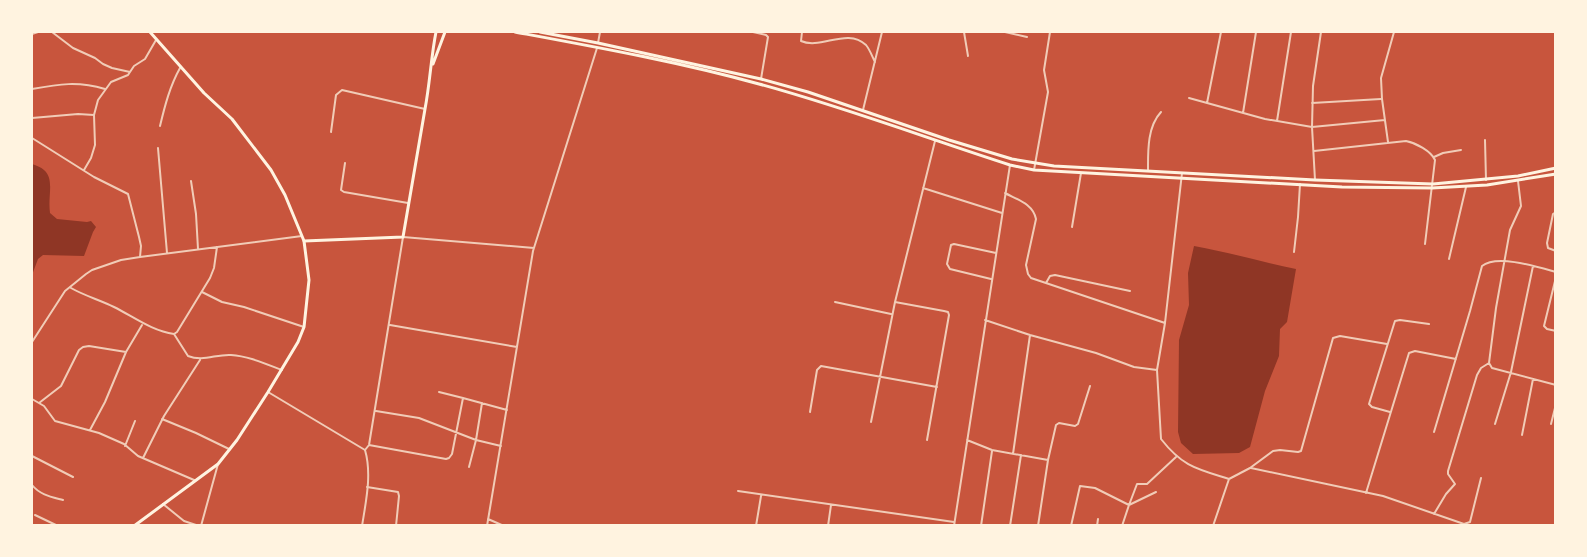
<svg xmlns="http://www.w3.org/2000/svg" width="1587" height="557" font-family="'PT Sans Narrow',sans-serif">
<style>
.water{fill:#8f3625}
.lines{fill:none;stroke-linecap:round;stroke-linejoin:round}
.minor{stroke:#f1ccb7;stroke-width:2}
.tertiary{stroke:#f1ccb7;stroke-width:2}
.secondary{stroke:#fff3e0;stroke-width:3}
.primary{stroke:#fff3e0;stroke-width:3}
</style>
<rect width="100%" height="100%" fill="#c8553d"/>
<!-- water -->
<path class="water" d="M 32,164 C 59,172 47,190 50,213 L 57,219 L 87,222 L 91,221 L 96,227 L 93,232 L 84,256 L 43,255 L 38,259 L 32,275 Z
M 1194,246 C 1228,252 1262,262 1296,269 L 1287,322 L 1280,329 L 1279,356 L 1265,391 L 1250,447 L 1239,453 L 1193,454 L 1181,443 L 1178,432 L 1179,340 L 1189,305 L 1188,273 Z"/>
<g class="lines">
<!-- minor -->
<path class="minor" d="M 52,32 L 73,48 L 95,58 L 103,64 L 112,68 L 130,72
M 753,32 L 766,35 L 768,37 L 761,79
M 802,32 L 801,41 C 821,50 847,27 866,45 C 870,50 872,56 875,62
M 964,32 L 968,56
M 1005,32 L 1027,37
M 1321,32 L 1313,86 L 1312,127 L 1385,120
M 32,34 L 38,32
M 598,43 L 600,32
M 32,89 C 59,84 78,81 105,89
M 1189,98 L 1265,119 L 1312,127 L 1315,180
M 1207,103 L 1221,32
M 1312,103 L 1381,99
M 863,110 L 882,32
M 1243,113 L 1256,32
M 32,118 L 78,114 L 94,115
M 1277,121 L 1291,32
M 160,126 C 165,105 170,86 180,68
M 331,132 L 336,95 L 342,90 L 425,109
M 32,138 L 94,177 L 128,194 L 139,237 L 141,246 L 140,257
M 1485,140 L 1486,180
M 1388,142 L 1382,99 L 1381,78 L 1394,32
M 158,148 L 167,253
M 1314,151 L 1406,141 C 1416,143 1431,151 1435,160 L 1425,244
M 1434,157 L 1443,153 L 1461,150
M 345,163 L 341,190 L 344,192 L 408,203
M 84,170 L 91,158 L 95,145 L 94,115 L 98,100 L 111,82 L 128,75 L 134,66 L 145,59 L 156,40
M 1034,170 L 1048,92 L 1044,70 L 1050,32
M 1148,171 C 1148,152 1147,127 1161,112
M 191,181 L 196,214 L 198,249
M 1518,181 L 1521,206 L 1510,230 L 1496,308 L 1489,363 L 1492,368 L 1556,385
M 923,188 L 1002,213
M 1005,193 C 1018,200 1033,204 1036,219 L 1026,265 L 1028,274 L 1031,278 L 1165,323
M 1556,212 L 1553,214 L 1547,243 L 1548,248 L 1556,251
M 1072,227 L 1081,173
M 1294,252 L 1298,217 L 1300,184
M 1449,259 L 1466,187
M 1556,277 L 1544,326 L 1547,329 L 1556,331
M 991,279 L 950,269 L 947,264 L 951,245 L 954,244 L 996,253
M 1046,283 L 1050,276 L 1055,275 L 1130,291
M 71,288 C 85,296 100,300 114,307 C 134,317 152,331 174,334 L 177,332 L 210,278 L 214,268 L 217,247
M 202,292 L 222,302 L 244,307 L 304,327
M 835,302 L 891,314
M 985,320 L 1030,335 L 1096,353 L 1134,367 L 1157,370 L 1165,323 L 1182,173
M 390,325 L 517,347
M 174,334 L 188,356 C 203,362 216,354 231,355 C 248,356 266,364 282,370
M 32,342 L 65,291 L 86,274 L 92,270 L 121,260 L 140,257 L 302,236
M 1157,370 L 1161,439 C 1183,467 1197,469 1229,479
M 463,398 L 507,410
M 32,399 L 44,406 L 55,421 L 99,433 L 124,444 L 138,456 L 194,480
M 39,403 L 61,386 L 79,350 L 83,347 L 89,346 L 126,352
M 376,411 L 419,418 L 476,440 L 501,446
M 810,412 L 817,370 L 821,366 L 937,387
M 1390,412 L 1372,407 L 1369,404 L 1394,324 L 1395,321 L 1400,320 L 1429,324
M 162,419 L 196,433 L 229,449
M 871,422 L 895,302
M 1495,424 L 1511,372 L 1533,266
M 1551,424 L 1556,404
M 90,430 L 105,402 L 126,352 L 142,325
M 1434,432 L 1470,311 L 1482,266 C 1497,254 1538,267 1556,272
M 1522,435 L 1533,379
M 927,440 L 949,315 L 948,312 L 944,311 L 895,302 L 935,141
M 967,440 L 992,450 L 1048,460 L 1056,425 L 1059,423 L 1075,426 L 1078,424 L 1090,386
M 369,445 L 446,459 L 449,458 L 452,454 L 463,398 L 439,392
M 125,446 L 135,421
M 365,450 L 369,445 L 403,237 L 534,248
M 1013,454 L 1030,335
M 32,456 L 73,477
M 143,458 L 164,416 L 200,360
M 469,467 L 476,440 L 482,403
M 1251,468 L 1383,496 L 1464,524 L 1470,522 L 1481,478
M 32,485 C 40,495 52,497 63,500
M 367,487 L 398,492 L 399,496 L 396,526
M 738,491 L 954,522
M 1366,493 L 1409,353 L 1415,351 L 1456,359
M 163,504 L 184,521 L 199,526
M 1129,505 L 1137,484 L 1147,484 L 1176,457
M 1129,505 L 1156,492
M 1434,514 L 1446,494 L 1455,484 L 1448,474 L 1448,471 L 1477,375 L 1481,368 L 1489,363
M 35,515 L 58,526
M 488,519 L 504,526
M 201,526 L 218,464
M 487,526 L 533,251 L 597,48
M 756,526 L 761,496
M 828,526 L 831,505
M 954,526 L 1010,165
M 981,526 L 992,451
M 1010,526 L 1021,455
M 1038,526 L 1048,460
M 1071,526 L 1080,486 L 1095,488 L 1129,505 L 1122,526
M 1097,526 L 1098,519
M 1213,526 L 1229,479 L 1250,468 L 1273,451 L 1280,450 L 1298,452 L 1301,451 L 1333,338 L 1340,336 L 1387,344"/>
<!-- tertiary -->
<path class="tertiary" d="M 268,392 L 365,450 C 372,474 366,501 362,526"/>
<!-- secondary -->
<path class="secondary" d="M 433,64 L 445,32
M 304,241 L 403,237 C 410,194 418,152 425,109 C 430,83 431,57 436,32"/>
<!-- primary -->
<path class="primary" d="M 515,32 C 596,47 679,62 759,84 C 844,107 926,138 1010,165 L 1034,170 L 1342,187 L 1432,188 L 1487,185 L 1556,174
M 540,32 L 598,43 L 761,79 L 808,92 L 949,140 L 1012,159 L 1054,166 L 1315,180 L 1433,184 L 1518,176 L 1556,168
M 134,526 L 218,464 L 237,440 L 268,392 L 298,342 L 304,327 L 309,280 L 304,241 L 285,195 L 271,170 L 232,119 L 204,93 L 150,32"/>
</g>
<!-- border -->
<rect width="1587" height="557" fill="none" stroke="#fff3e0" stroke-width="66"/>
</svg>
